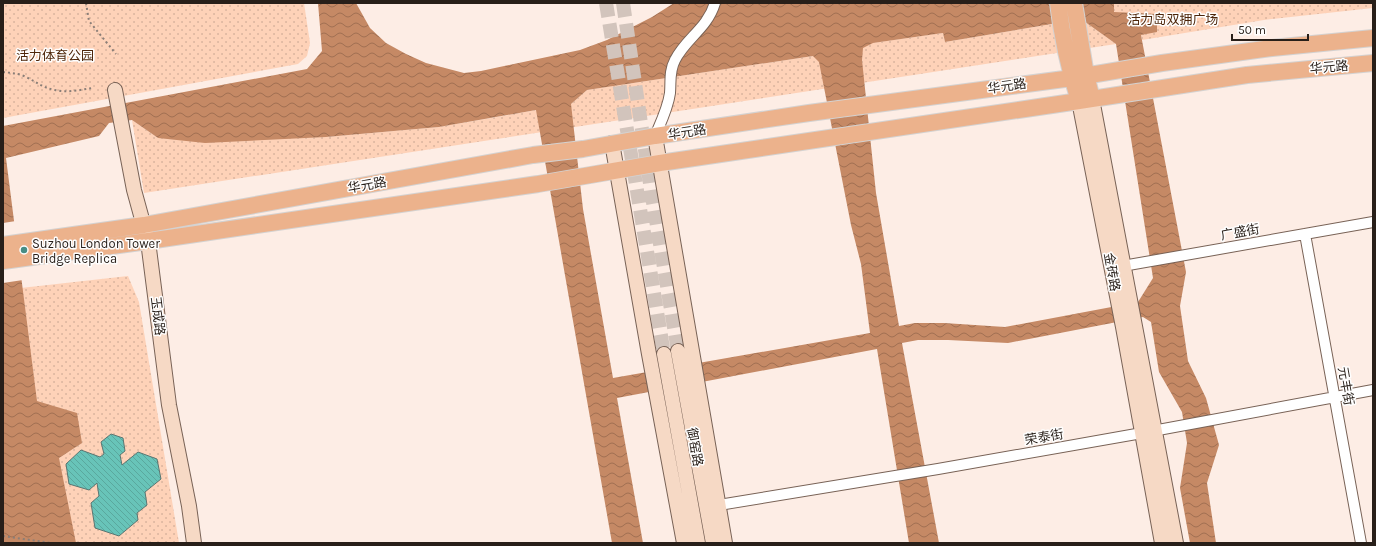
<svg xmlns="http://www.w3.org/2000/svg" width="1376" height="546" font-family="Karla,'Noto Sans SC',sans-serif">
<style>
.park{fill:url(#park-dots)}
.water{fill:url(#water-waves);fill-rule:evenodd}
.pier{fill:#fdede5}
.building{fill:url(#building-back-hatch);stroke:#597672}
.lines{fill:none;stroke-linecap:round;stroke-linejoin:round}
.secondary-tunnel{stroke:#d2c4bc;stroke-width:14;stroke-dasharray:14 7;stroke-linecap:butt}
.street-casing{stroke:#786256;stroke-width:12}
.secondary-casing{stroke:#786256;stroke-width:16}
.primary-casing{stroke:#d4d2d1;stroke-width:18}
.path{stroke:#8a7e77;stroke-width:2;stroke-dasharray:2 3;stroke-linecap:butt}
.street{stroke:#fff;stroke-width:10}
.secondary{stroke:#f6d9c5;stroke-width:14}
.primary{stroke:#ecb28c;stroke-width:16}
.poi-dot{fill:#468d85;stroke:#fefefe;stroke-width:1.5}
.labels{text-anchor:middle;dominant-baseline:central;stroke-width:3;stroke-linejoin:round;paint-order:stroke}
.park-label{font-size:13px;fill:#4e260a;stroke:#fefefe}
.street-label{font-size:13px;fill:#281f19;stroke:#fefefe}
.poi-label{font-size:13px;fill:#281f19;stroke:#fefefe;text-anchor:start}
</style>
<defs>
<pattern id="park-dots" width="8" height="8" patternUnits="userSpaceOnUse"><rect width="8" height="8" fill="#fed2b8"/><path d="M2 2h.1M6 6h.1" fill="none" stroke="#dab49e" stroke-width="1.8" stroke-linecap="round"/></pattern>
<pattern id="water-waves" width="16" height="10" patternUnits="userSpaceOnUse"><rect width="16" height="10" fill="#c58965"/><path d="M0 5q4-4 8 0t8 0" fill="none" stroke="#a06f52"/></pattern>
<pattern id="building-back-hatch" width="6" height="6" patternUnits="userSpaceOnUse"><rect width="6" height="6" fill="#68c4b9"/><path d="M-1 5l2 2M0 0l6 6M5-1l2 2" fill="none" stroke="#5aa89e"/></pattern>
</defs>
<rect width="100%" height="100%" fill="#fdede5"/>
<!-- park -->
<path class="park" d="M 3,3 L 304,3 L 310,43 L 307,56 L 298,64 L 3,118 Z
M 1114,3 L 1373,3 L 1373,8 L 1264,20 L 1142,40 L 1141,35 L 1114,12 Z
M 1081,19 L 1116,44 L 144,193 L 132,120 L 158,138 L 326,137 L 439,127 L 571,104 L 587,90 L 813,56 L 872,43 L 943,33 L 945,42 Z
M 128,276 L 139,302 L 179,543 L 3,543 L 3,290 Z"/>
<!-- water -->
<path class="water" d="M 318,3 L 356,3 L 370,28 L 386,43 L 406,54 L 426,63 L 464,73 L 481,71 L 580,50 L 607,40 L 652,17 L 674,3 L 1114,3 L 1114,12 L 1157,14 L 1157,32 L 1141,35 L 1186,272 L 1180,306 L 1188,361 L 1206,398 L 1219,445 L 1207,483 L 1216,543 L 1190,543 L 1180,488 L 1187,443 L 1182,412 L 1159,372 L 1151,322 L 1143,317 L 1008,343 L 948,340 L 918,340 L 902,343 L 939,543 L 909,543 L 877,349 L 617,398 L 643,543 L 612,543 L 536,110 L 439,127 L 326,137 L 205,143 L 158,138 L 132,120 L 109,123 L 99,136 L 6,158 L 37,401 L 77,413 L 82,443 L 59,458 L 76,543 L 3,543 L 3,126 L 307,69 L 322,51 ZM 1081,19 L 1116,44 L 1153,278 L 1138,302 L 1005,327 L 944,323 L 915,323 L 899,326 L 876,193 L 862,60 L 863,48 L 873,43 L 943,33 L 945,42 ZM 813,56 L 819,62 L 851,225 L 861,264 L 870,333 L 613,378 L 583,209 L 571,104 L 587,90 Z"/>
<!-- pier -->
<path class="pier" d="M 16,221 L 23,280 L 3,283 L 3,223 Z"/>
<!-- building -->
<path class="building" d="M 111,434 L 123,438 L 125,451 L 120,455 L 122,465 L 138,452 L 157,459 L 161,479 L 145,492 L 147,505 L 137,513 L 138,520 L 119,536 L 95,528 L 91,503 L 99,496 L 97,483 L 89,490 L 69,484 L 66,464 L 81,450 L 100,457 L 104,454 L 101,442 Z"/>
<g class="lines">
<!-- secondary-tunnel -->
<path class="secondary-tunnel" d="M 606,3 L 664,354
M 623,3 L 651,190 L 678,351"/>
<!-- street casing -->
<g class="street-casing">
<path id="street" d="M 655,136 C 661,122 668,108 670,93 C 671,81 669,71 675,60 C 686,38 707,29 715,3
M 1305,234 L 1361,543
M 1117,267 L 1373,222
M 719,505 L 938,469 L 1142,433 L 1373,390"/>
</g>
<!-- secondary casing -->
<g class="secondary-casing">
<path id="secondary" d="M 115,90 L 134,190 L 148,241 L 169,405 L 189,506 L 194,543
M 1092,99 L 1176,543
M 1079,101 L 1123,327 L 1162,543
M 655,136 L 725,543
M 612,143 L 649,354 L 684,543
M 678,351 L 713,543
M 664,354 L 698,543"/>
</g>
<!-- primary casing -->
<g class="primary-casing">
<path id="primary" d="M 1058,3 C 1062,37 1069,69 1079,101
M 1074,3 L 1086,75 L 1092,99
M 3,245 L 144,225 L 533,155 L 583,149 L 655,136 L 809,113 L 1072,78 L 1162,63 L 1272,48 L 1373,38
M 3,261 L 148,241 L 538,184 L 660,163 L 1079,101 L 1247,75 L 1373,63"/>
</g>
<!-- path -->
<path class="path" d="M 86,3 L 89,21 L 116,54
M 3,72 C 10,73 17,73 24,76 C 35,81 43,88 55,90 C 67,93 80,90 92,88
M 3,536 L 51,543"/>
<!-- street -->
<use href="#street" class="street"/>
<!-- secondary -->
<use href="#secondary" class="secondary"/>
<!-- primary -->
<use href="#primary" class="primary"/>
</g>
<!-- markers -->
<circle class="poi-dot" cx="24" cy="250" r="4"/>
<g class="labels">
<!-- park labels -->
<g class="park-label">
<text x="1173" y="19">活力岛双拥广场</text>
<text x="55" y="55">活力体育公园</text>
</g>
<!-- street labels -->
<g class="street-label">
<text transform="translate(1329 67) rotate(-5)">华元路</text>
<text transform="translate(1007 86) rotate(-8)">华元路</text>
<text transform="translate(687 132) rotate(-9)">华元路</text>
<text transform="translate(367 185) rotate(-10)">华元路</text>
<text transform="translate(1240 232) rotate(-10)">广盛街</text>
<text transform="translate(1112 272) rotate(80)">金砖路</text>
<text transform="translate(158 316) rotate(83)">玉成路</text>
<text transform="translate(1346 386) rotate(80)">元丰街</text>
<text transform="translate(1044 437) rotate(-10)">荣泰街</text>
<text transform="translate(695 447) rotate(80)">御窑路</text>
</g>
<!-- poi labels -->
<g class="poi-label">
<text x="32" y="243">Suzhou London Tower<tspan x="32" dy="15">Bridge Replica</tspan></text>
</g>
</g>
<!-- border -->
<rect width="1376" height="546" fill="none" stroke="#281f19" stroke-width="8"/>
<!-- scale -->
<path d="M1232 34v6h76v-6" fill="none" stroke="#281f19" stroke-width="2"/>
<text x="1238" y="34" font-size="12" fill="#281f19" stroke="#fefefe" stroke-width="3" paint-order="stroke">50 m</text>
</svg>
